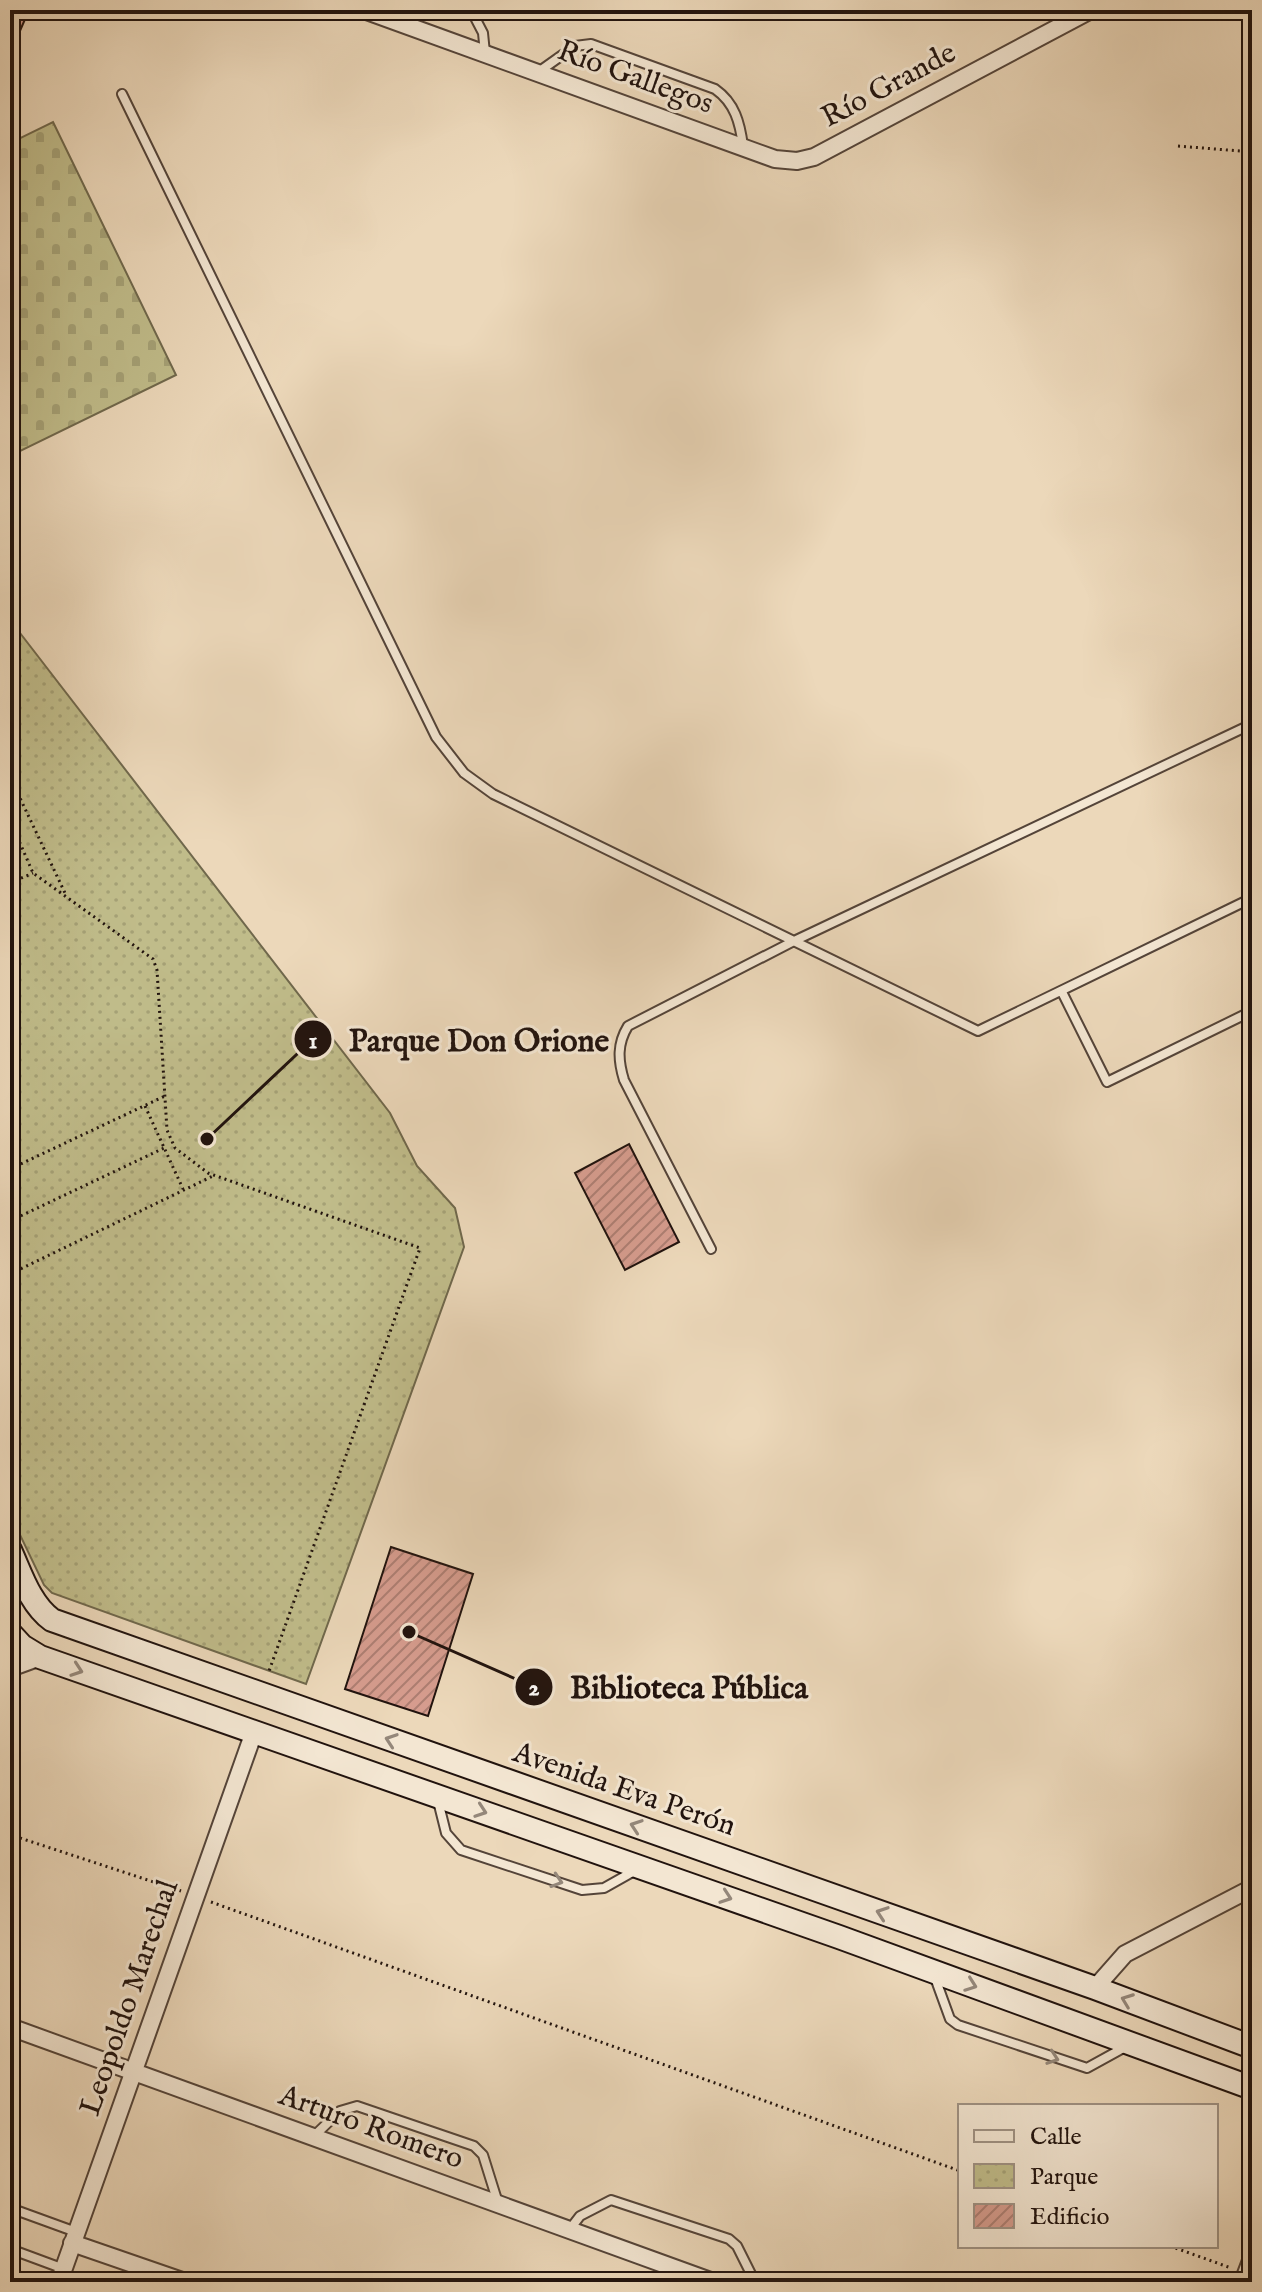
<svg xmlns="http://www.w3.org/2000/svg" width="1262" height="2292" font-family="'IM FELL English',serif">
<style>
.cemetery{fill:url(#cemetery-stones);stroke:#70684c;stroke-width:2}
.park{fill:url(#park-dots);stroke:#70684c;stroke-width:2}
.building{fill:url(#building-hatch);stroke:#21130e;stroke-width:2}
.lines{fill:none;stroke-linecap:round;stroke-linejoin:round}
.service-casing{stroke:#544439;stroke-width:12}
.minor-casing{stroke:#544439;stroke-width:20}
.secondary-casing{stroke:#21130e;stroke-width:26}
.path{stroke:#21130e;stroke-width:3;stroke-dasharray:2 4;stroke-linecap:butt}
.service{stroke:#f3e6d2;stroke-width:8}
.minor{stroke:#f3e6d2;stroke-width:16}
.secondary{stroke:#f3e6d2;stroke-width:22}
.oneway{stroke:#94877a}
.labels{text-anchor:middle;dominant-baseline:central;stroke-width:6;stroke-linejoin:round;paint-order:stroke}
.street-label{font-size:30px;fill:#21130e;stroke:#f3e6d2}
.leader{fill:none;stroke:#21130e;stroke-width:3}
.callout-dot{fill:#21130e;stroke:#f3e6d2;stroke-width:3}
.mark-label{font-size:24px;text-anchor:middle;font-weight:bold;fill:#fff}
.callout-label{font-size:32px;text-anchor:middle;font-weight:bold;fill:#21130e;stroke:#f3e6d2;stroke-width:6;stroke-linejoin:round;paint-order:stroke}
</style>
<defs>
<pattern id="cemetery-stones" width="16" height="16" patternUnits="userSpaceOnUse" patternTransform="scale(2)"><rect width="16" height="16" fill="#c0bc8a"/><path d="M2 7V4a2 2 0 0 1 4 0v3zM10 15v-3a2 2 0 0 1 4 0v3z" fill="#a5a176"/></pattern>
<pattern id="park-dots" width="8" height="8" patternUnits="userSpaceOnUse" patternTransform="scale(2)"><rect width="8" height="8" fill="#c0bc8a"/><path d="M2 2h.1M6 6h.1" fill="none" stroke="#a5a176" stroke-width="1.8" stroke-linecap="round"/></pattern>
<pattern id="building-hatch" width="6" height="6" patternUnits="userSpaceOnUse" patternTransform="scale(2)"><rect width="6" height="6" fill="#d69c8e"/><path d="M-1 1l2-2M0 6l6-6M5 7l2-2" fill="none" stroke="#ad7e72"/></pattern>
</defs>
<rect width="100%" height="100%" fill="#ecd8ba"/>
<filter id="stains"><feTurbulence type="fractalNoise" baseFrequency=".0025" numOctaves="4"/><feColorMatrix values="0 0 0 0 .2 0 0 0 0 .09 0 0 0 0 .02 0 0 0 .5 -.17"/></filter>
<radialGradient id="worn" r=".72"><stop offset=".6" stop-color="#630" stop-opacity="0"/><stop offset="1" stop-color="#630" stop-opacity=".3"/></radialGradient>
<!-- cemetery -->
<path class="cemetery" d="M 53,122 L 176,375 L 10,456 L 10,143 Z"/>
<!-- park -->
<path class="park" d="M 10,620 L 390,1113 L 417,1166 L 455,1208 L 464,1247 L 306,1684 L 52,1593 L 44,1585 L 10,1514 Z"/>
<!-- building -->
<path class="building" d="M 10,10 L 29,10 L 10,54 Z
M 629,1144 L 679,1242 L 625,1270 L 575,1173 Z
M 391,1547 L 473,1574 L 428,1716 L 345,1689 Z"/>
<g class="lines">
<!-- service casing -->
<g class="service-casing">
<path id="service" d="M 471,10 L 483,33 L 485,53
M 537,73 L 575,46 L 591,44 L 715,89 C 735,103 740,123 743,146
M 122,94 L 436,737 L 464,773 L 493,794 L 978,1031 L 1252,898
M 1062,992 L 1107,1082 L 1252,1011
M 711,1249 L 624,1080 C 618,1060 617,1044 628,1026 L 794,941 L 1252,724
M 438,1801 L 446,1833 L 461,1850 L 582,1890 L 604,1888 L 636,1870
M 934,1975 L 950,2019 L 958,2025 L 1087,2068 L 1127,2046
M 313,2137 L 340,2111 L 357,2106 L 474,2146 L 483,2155 L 498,2203
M 10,2208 L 76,2232
M 570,2229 L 580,2216 L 611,2200 L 729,2239 L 737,2246 L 755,2282
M 10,2249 L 64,2269"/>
</g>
<!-- minor casing -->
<g class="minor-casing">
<path id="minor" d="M 364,10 L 775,159 L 797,161 L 814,157 L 1091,10
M 10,1668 L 40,1657
M 1095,1988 L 1125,1954 L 1252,1888
M 10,2027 L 713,2282
M 72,2243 L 185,2282
M 59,2282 L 254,1732
M 1243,2282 L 1252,2258"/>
</g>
<!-- secondary casing -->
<g class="secondary-casing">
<path id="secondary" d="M 10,1550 C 21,1574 30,1604 52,1620 L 1095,1988 L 1252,2047
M 10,1633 L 22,1646 L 40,1657 L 839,1937 L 1252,2088"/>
</g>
<!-- path -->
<path class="path" d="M 1178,146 L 1252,152
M 10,777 L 65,893
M 10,820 L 33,873 L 153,959 L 157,970 L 167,1130 L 175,1148 L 208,1173 L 420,1248 L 268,1674
M 10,883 L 33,873
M 145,1106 L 183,1189
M 10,1169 L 165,1096
M 10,1221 L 164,1148
M 10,1274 L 215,1175
M 20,1838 L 181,1891
M 211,1902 L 960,2171
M 1170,2246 L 1231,2268"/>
<!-- service -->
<use href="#service" class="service"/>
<!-- minor -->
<use href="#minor" class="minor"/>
<!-- secondary -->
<use href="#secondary" class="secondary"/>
</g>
<!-- one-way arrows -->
<defs><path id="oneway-chevron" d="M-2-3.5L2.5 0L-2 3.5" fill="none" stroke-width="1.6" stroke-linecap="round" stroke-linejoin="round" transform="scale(2)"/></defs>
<g class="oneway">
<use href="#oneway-chevron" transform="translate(77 1670) rotate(19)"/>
<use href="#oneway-chevron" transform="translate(391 1740) rotate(-161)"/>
<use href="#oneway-chevron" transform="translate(481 1811) rotate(19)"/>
<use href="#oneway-chevron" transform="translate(636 1826) rotate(-161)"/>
<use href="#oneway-chevron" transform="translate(557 1881) rotate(18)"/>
<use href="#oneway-chevron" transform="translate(726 1897) rotate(19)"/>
<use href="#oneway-chevron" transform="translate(882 1913) rotate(-161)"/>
<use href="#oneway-chevron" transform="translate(971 1985) rotate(20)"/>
<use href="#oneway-chevron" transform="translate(1127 2000) rotate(-159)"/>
<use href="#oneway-chevron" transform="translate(1053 2058) rotate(19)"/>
</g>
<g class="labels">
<!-- street labels -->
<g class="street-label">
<text transform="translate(635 78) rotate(20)">Río Gallegos</text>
<text transform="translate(889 86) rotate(-28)">Río Grande</text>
<text transform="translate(624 1790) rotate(19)">Avenida Eva Perón</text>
<text transform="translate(130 1998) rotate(-71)">Leopoldo Marechal</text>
<text transform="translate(371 2128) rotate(20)">Arturo Romero</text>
</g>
</g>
<!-- callouts -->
<path class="leader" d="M207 1139L313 1039M409 1632L534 1687"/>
<g class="callout-dot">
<circle cx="207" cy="1139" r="8"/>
<circle cx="409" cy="1632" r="8"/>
<circle cx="313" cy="1039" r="20"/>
<circle cx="534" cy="1687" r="20"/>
</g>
<g class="mark-label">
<text x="313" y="1048">1</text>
<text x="534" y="1695">2</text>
</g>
<g class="callout-label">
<text x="479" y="1051">Parque Don Orione</text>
<text x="689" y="1698">Biblioteca Pública</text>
</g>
<!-- margin -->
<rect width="1262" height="2292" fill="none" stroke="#ecd8ba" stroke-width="40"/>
<rect x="12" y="12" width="1238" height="2268" fill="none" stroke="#21130e" stroke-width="4"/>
<rect x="20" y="20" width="1222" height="2252" fill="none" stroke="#21130e" stroke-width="2"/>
<!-- legend -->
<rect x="958" y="2104" width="260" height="144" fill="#f3e6d2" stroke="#9f9284" stroke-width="2"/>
<rect x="974" y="2130" width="40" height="12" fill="#f3e6d2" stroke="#9f9284" stroke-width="2"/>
<text x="1030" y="2144" font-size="24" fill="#21130e">Calle</text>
<rect x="974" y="2164" width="40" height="24" fill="url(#park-dots)" stroke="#9f9284" stroke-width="2"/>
<text x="1030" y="2184" font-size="24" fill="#21130e">Parque</text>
<rect x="974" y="2204" width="40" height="24" fill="url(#building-hatch)" stroke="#9f9284" stroke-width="2"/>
<text x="1030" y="2224" font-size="24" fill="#21130e">Edificio</text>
<rect width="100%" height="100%" filter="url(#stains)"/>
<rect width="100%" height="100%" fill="url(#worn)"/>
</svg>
